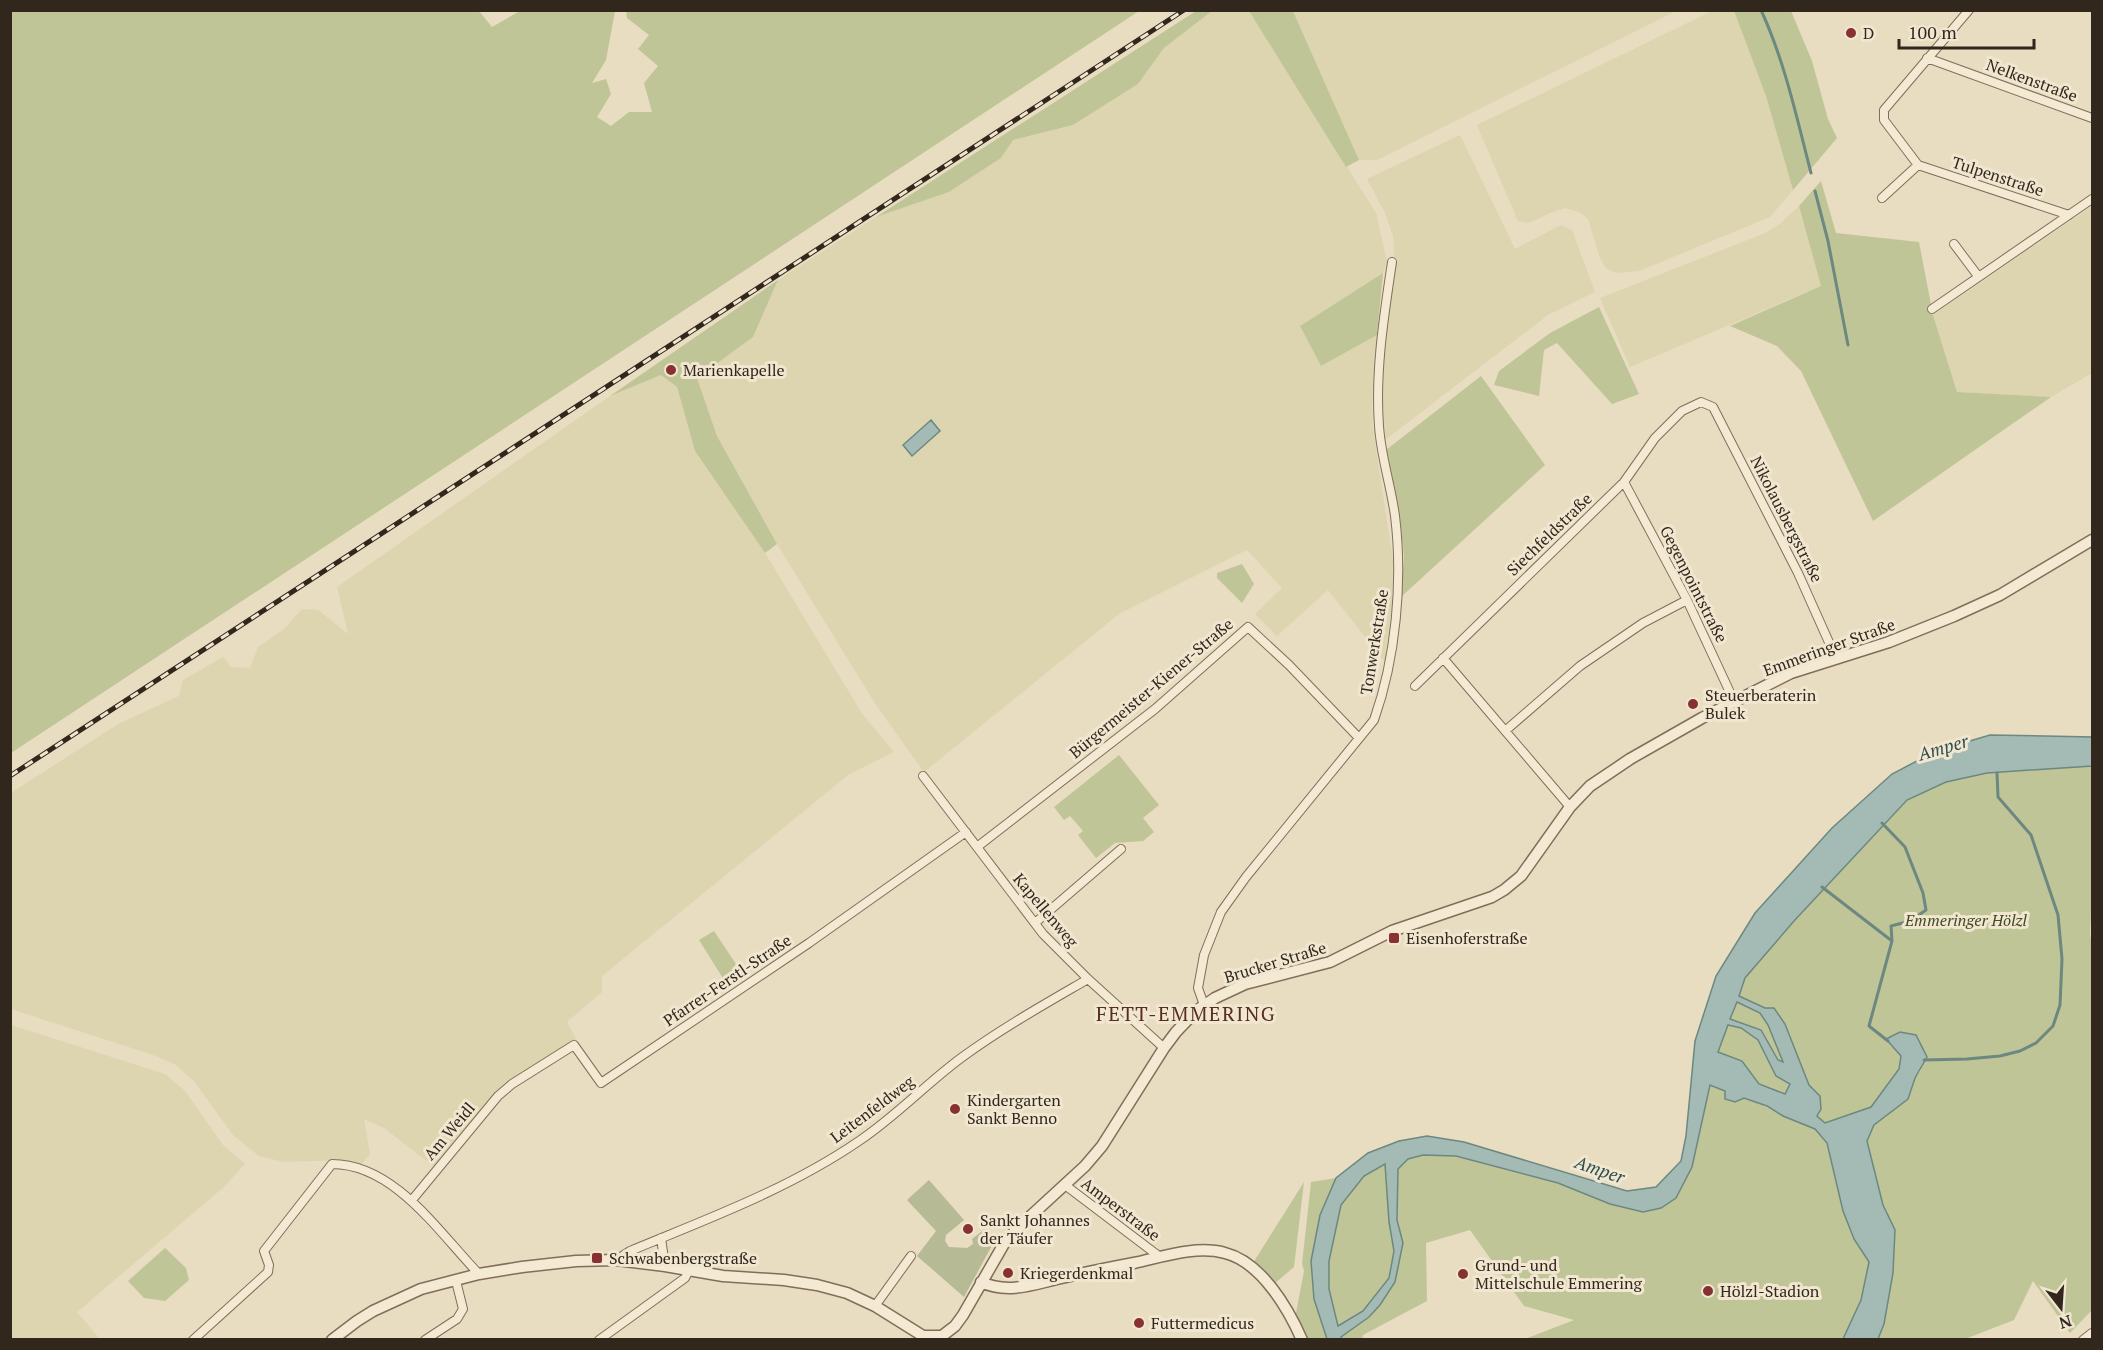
<svg xmlns="http://www.w3.org/2000/svg" width="2103" height="1350" font-family="'PT Serif',serif">
<style>
.farmland{fill:#ddd5b0}
.green{fill:#c0c597}
.cemetery{fill:#b6ba95}
.water{fill:#a3bbb4;stroke:#6c8881;stroke-width:1.5;fill-rule:evenodd}
.lines{fill:none;stroke-linecap:round;stroke-linejoin:round}
.stream{stroke:#6c8881;stroke-width:3}
.minor-casing{stroke:#806e5b;stroke-width:10}
.tertiary-casing{stroke:#806e5b;stroke-width:13}
.minor{stroke:#f4ead3;stroke-width:8}
.tertiary{stroke:#f4ead3;stroke-width:10}
.rail-casing{stroke:#31271d;stroke-width:5}
.rail{stroke:#f1e7d0;stroke-width:3;stroke-dasharray:9;stroke-linecap:butt}
.poi-dot{fill:#883132;stroke:#f1e7d0;stroke-width:2}
.labels{text-anchor:middle;dominant-baseline:central;stroke-width:6;stroke-linejoin:round;paint-order:stroke}
.poi-label{font-size:16px;fill:#31271d;stroke:#f1e7d0;text-anchor:start}
.street-label{font-size:16px;fill:#31271d;stroke:#f1e7d0}
.park-label{font-size:16px;font-style:italic;fill:#424b26;stroke:#f1e7d0}
.water-label{font-size:18px;font-style:italic;fill:#2e4f4d;stroke:#f1e7d0}
.quarter-label{font-size:20px;letter-spacing:1.5px;fill:#592d21;stroke:#f1e7d0}
</style>
<rect width="100%" height="100%" fill="#e8dcc1"/>
<!-- farmland -->
<path class="farmland" d="M 1212,11 L 1249,11 L 1376,213 L 1387,262 L 1383,273 L 1300,326 L 1321,366 L 1377,335 L 1372,398 L 1373,429 L 1393,561 L 1392,604 L 1385,662 L 1328,590 L 1277,636 L 1255,614 L 1282,588 L 1247,550 L 1119,614 L 924,772 L 876,705 L 777,544 L 717,436 L 697,378 L 753,337 L 778,280 L 876,217 L 949,192 L 1001,158 L 1013,140 L 1073,125 L 1138,84 L 1164,48 Z
M 1293,11 L 1676,11 L 1377,160 L 1359,160 Z
M 1712,11 L 1734,11 L 1766,96 L 1793,190 L 1770,217 L 1639,271 L 1616,273 L 1606,268 L 1600,258 L 1588,219 L 1579,212 L 1565,208 L 1550,213 L 1529,223 L 1518,221 L 1477,125 Z
M 1460,135 L 1515,249 L 1561,225 L 1572,230 L 1595,292 L 1548,315 L 1385,440 L 1382,399 L 1383,363 L 1394,254 L 1393,236 L 1385,213 L 1367,179 Z
M 1799,206 L 1821,286 L 1630,367 L 1600,298 L 1763,234 L 1780,224 Z
M 2092,206 L 2092,373 L 2051,397 L 1957,392 L 1933,315 Z
M 661,375 L 677,387 L 695,451 L 765,553 L 863,715 L 894,752 L 848,775 L 602,976 L 602,992 L 567,1022 L 576,1039 L 505,1083 L 436,1168 L 384,1128 L 364,1119 L 370,1154 L 361,1165 L 343,1160 L 284,1162 L 259,1156 L 233,1135 L 194,1081 L 176,1065 L 156,1056 L 11,1009 L 11,793 L 118,724 L 179,696 L 183,680 L 223,657 L 231,667 L 250,668 L 258,647 L 283,630 L 302,609 L 318,610 L 348,634 L 337,587 L 610,396 Z
M 11,1025 L 165,1074 L 185,1091 L 223,1145 L 245,1164 L 225,1186 L 77,1312 L 100,1339 L 11,1339 Z"/>
<!-- green -->
<path class="green" d="M 479,11 L 492,27 L 520,11 L 615,11 L 606,60 L 592,83 L 606,79 L 611,94 L 597,117 L 611,126 L 629,112 L 652,112 L 644,83 L 658,66 L 638,49 L 649,35 L 627,18 L 626,11 L 1139,11 L 11,753 L 11,11 Z
M 1196,11 L 1212,11 L 1164,48 L 1138,84 L 1073,125 L 1013,140 L 1001,158 L 949,192 L 876,217 Z
M 1249,11 L 1293,11 L 1359,160 L 1346,167 Z
M 1734,11 L 1791,11 L 1812,61 L 1828,119 L 1837,138 L 1793,190 L 1766,96 Z
M 1821,181 L 1836,233 L 1919,242 L 1933,315 L 1957,392 L 2051,397 L 1873,521 L 1801,371 L 1777,346 L 1730,326 L 1821,286 L 1799,206 Z
M 1383,273 L 1377,335 L 1321,366 L 1300,326 Z
M 778,280 L 753,337 L 697,378 L 717,436 L 777,544 L 765,553 L 695,451 L 677,387 L 661,375 L 610,396 Z
M 1599,307 L 1639,394 L 1612,404 L 1557,343 L 1544,350 L 1539,396 L 1494,385 L 1499,371 L 1550,333 Z
M 1481,376 L 1545,465 L 1401,597 L 1404,556 L 1399,515 L 1386,450 Z
M 1242,564 L 1254,584 L 1242,603 L 1217,578 L 1217,573 Z
M 1119,755 L 1159,805 L 1143,818 L 1154,832 L 1143,841 L 1115,843 L 1096,858 L 1078,835 L 1083,831 L 1070,816 L 1064,820 L 1054,807 Z
M 2092,766 L 2092,894 L 2090,935 L 2092,943 L 2092,1310 L 2070,1333 L 2033,1281 L 2014,1320 L 1965,1339 L 1878,1339 L 1884,1324 L 1893,1273 L 1895,1230 L 1883,1205 L 1867,1141 L 1874,1125 L 1908,1098 L 1915,1078 L 1921,1070 L 1900,1032 L 1887,1039 L 1901,1056 L 1899,1069 L 1871,1107 L 1825,1123 L 1800,1100 L 1712,1066 L 1745,978 L 1794,921 L 1907,800 L 1946,782 L 1987,773 Z
M 714,931 L 740,970 L 724,980 L 699,940 Z
M 1710,1085 L 1757,1102 L 1783,1116 L 1815,1129 L 1827,1144 L 1843,1211 L 1854,1239 L 1869,1262 L 1861,1300 L 1843,1339 L 1525,1339 L 1574,1320 L 1524,1306 L 1470,1230 L 1426,1243 L 1427,1301 L 1363,1335 L 1362,1339 L 1342,1339 L 1329,1289 L 1329,1261 L 1341,1205 L 1364,1176 L 1385,1164 L 1423,1155 L 1456,1156 L 1558,1183 L 1610,1204 L 1643,1212 L 1661,1208 L 1692,1167 Z
M 1336,1178 L 1320,1215 L 1314,1299 L 1327,1339 L 1306,1339 L 1295,1318 L 1304,1271 L 1302,1264 L 1311,1182 Z
M 1304,1182 L 1294,1267 L 1274,1284 L 1253,1263 Z
M 165,1248 L 186,1268 L 189,1280 L 165,1301 L 144,1298 L 128,1281 Z"/>
<!-- cemetery -->
<path class="cemetery" d="M 929,1180 L 964,1220 L 946,1235 L 945,1241 L 949,1247 L 967,1248 L 973,1244 L 972,1239 L 986,1228 L 996,1238 L 964,1297 L 917,1256 L 936,1231 L 907,1200 Z"/>
<!-- water -->
<path class="water" d="M 931,420 L 940,431 L 912,456 L 903,445 Z
M 1990,735 L 2092,737 L 2092,766 L 1987,773 L 1946,782 L 1907,800 L 1794,921 L 1745,978 L 1739,996 L 1765,1008 L 1774,1008 L 1785,1024 L 1809,1085 L 1820,1096 L 1821,1109 L 1817,1116 L 1825,1123 L 1871,1107 L 1899,1069 L 1901,1056 L 1886,1039 L 1900,1032 L 1916,1035 L 1927,1057 L 1915,1078 L 1908,1099 L 1874,1125 L 1867,1141 L 1883,1205 L 1895,1230 L 1893,1273 L 1884,1324 L 1878,1339 L 1843,1339 L 1861,1300 L 1869,1262 L 1854,1239 L 1843,1211 L 1827,1143 L 1815,1129 L 1783,1116 L 1767,1106 L 1744,1098 L 1735,1102 L 1725,1099 L 1725,1091 L 1710,1085 L 1692,1167 L 1676,1198 L 1661,1208 L 1643,1212 L 1610,1204 L 1558,1183 L 1456,1156 L 1423,1155 L 1408,1159 L 1398,1169 L 1397,1220 L 1403,1243 L 1395,1282 L 1380,1305 L 1369,1317 L 1341,1337 L 1342,1339 L 1327,1339 L 1314,1299 L 1311,1261 L 1320,1215 L 1336,1178 L 1368,1153 L 1399,1141 L 1427,1136 L 1464,1142 L 1627,1191 L 1656,1187 L 1681,1161 L 1686,1136 L 1695,1041 L 1716,976 L 1755,913 L 1832,828 L 1892,774 L 1936,751 ZM 1737,1002 L 1760,1013 L 1768,1025 L 1783,1062 L 1778,1060 L 1761,1030 L 1730,1019 ZM 1728,1025 L 1741,1028 L 1758,1040 L 1776,1076 L 1790,1084 L 1785,1094 L 1759,1084 L 1742,1061 L 1718,1052 ZM 1385,1164 L 1389,1222 L 1394,1251 L 1389,1278 L 1363,1311 L 1338,1326 L 1329,1289 L 1329,1261 L 1341,1205 L 1364,1176 Z"/>
<g class="lines">
<!-- stream -->
<path class="stream" d="M 1761,10 C 1785,62 1797,119 1811,173
M 1815,191 L 1828,241 L 1848,345
M 1882,823 L 1905,847 L 1923,893 L 1926,910 L 1910,921 L 1891,926 L 1892,941 L 1869,1026 L 1888,1041
M 1822,887 L 1892,941
M 1924,1060 L 1967,1059 L 2000,1056 L 2020,1051 L 2036,1043 L 2053,1026 L 2060,1005 L 2062,959 L 2058,915 L 2031,835 L 1998,797 L 1997,773"/>
<!-- minor casing -->
<g class="minor-casing">
<path id="minor" d="M 1969,10 L 1884,110 L 1884,120 L 1918,165 L 2069,215
M 1927,58 L 2092,118
M 1882,198 L 1918,165
M 1954,244 L 1978,276
M 1932,309 L 2092,199
M 1624,482 L 1687,600 L 1734,701
M 1443,658 L 1570,807
M 1415,686 L 1624,482 L 1655,438 L 1682,411 L 1701,402 L 1713,407 L 1798,573 L 1836,658
M 1505,731 L 1580,666 L 1643,623 L 1687,600
M 923,776 L 1043,934 L 1088,979 L 1164,1048
M 977,847 L 1155,709 L 1248,627 L 1289,665 L 1359,738
M 1035,923 L 1121,849
M 1204,1005 L 1198,988 L 1204,955 L 1221,912 L 1246,877 L 1374,720 C 1396,658 1403,581 1395,516 C 1391,486 1381,457 1379,426 C 1375,371 1384,316 1392,262
M 1065,1185 L 1160,1257
M 412,1200 L 498,1096 L 512,1084 L 574,1045 L 601,1083 L 809,943 L 966,832
M 661,1238 L 665,1266
M 616,1260 L 630,1251 C 707,1219 789,1189 859,1141 C 895,1117 926,1084 961,1058 C 1002,1028 1045,1004 1088,979
M 875,1306 L 911,1256
M 193,1340 L 268,1272 L 269,1265 L 264,1251 L 332,1164 C 395,1164 440,1234 479,1274
M 425,1340 L 457,1319 L 463,1309 L 456,1281
M 599,1340 L 685,1278 L 689,1270
M 2083,1340 L 2092,1333"/>
</g>
<!-- tertiary casing -->
<g class="tertiary-casing">
<path id="tertiary" d="M 981,1282 C 1007,1294 1032,1285 1057,1279 C 1083,1273 1108,1268 1134,1263 C 1162,1257 1196,1245 1225,1253 C 1261,1262 1288,1308 1302,1340
M 332,1340 L 357,1321 L 373,1311 L 421,1289 L 479,1274 L 522,1267 L 576,1261 L 616,1260 L 665,1266 L 723,1276 L 784,1280 L 817,1285 L 847,1293 L 875,1306 L 923,1336 L 942,1336 L 955,1326 L 963,1315 L 1005,1242 L 1023,1223 L 1085,1166 L 1102,1146 L 1164,1048 L 1176,1032 L 1196,1011 L 1215,998 L 1245,984 L 1330,962 L 1392,931 L 1492,897 L 1504,890 L 1521,876 L 1570,807 L 1590,786 L 1630,759 L 1702,718 L 1791,673 L 1889,642 L 1954,616 L 2000,595 L 2092,540"/>
</g>
<!-- minor -->
<use href="#minor" class="minor"/>
<!-- tertiary -->
<use href="#tertiary" class="tertiary"/>
<!-- rail casing -->
<g class="rail-casing">
<path id="rail" d="M 10,776 L 1184,10"/>
</g>
<!-- rail -->
<use href="#rail" class="rail"/>
</g>
<!-- markers -->
<g class="poi-dot">
<circle cx="1851" cy="33" r="6"/>
<circle cx="671" cy="370" r="6"/>
<circle cx="1693" cy="704" r="6"/>
<rect x="1388" y="932" width="12" height="12" rx="3"/>
<circle cx="955" cy="1109" r="6"/>
<circle cx="968" cy="1229" r="6"/>
<rect x="591" y="1252" width="12" height="12" rx="3"/>
<circle cx="1008" cy="1273" r="6"/>
<circle cx="1463" cy="1274" r="6"/>
<circle cx="1708" cy="1291" r="6"/>
<circle cx="1139" cy="1323" r="6"/>
</g>
<g class="labels">
<!-- poi labels -->
<g class="poi-label">
<text x="1863" y="33">D</text>
<text x="683" y="370">Marienkapelle</text>
<text x="1705" y="695">Steuerberaterin<tspan x="1705" dy="18">Bulek</tspan></text>
<text x="1406" y="938">Eisenhoferstraße</text>
<text x="967" y="1100">Kindergarten<tspan x="967" dy="18">Sankt Benno</tspan></text>
<text x="980" y="1220">Sankt Johannes<tspan x="980" dy="18">der Täufer</tspan></text>
<text x="609" y="1258">Schwabenbergstraße</text>
<text x="1475" y="1265">Grund- und<tspan x="1475" dy="18">Mittelschule Emmering</tspan></text>
<text x="1020" y="1273">Kriegerdenkmal</text>
<text x="1720" y="1291">Hölzl-Stadion</text>
<text x="1151" y="1323">Futtermedicus</text>
</g>
<!-- street labels -->
<g class="street-label">
<text transform="translate(2032 80) rotate(20)">Nelkenstraße</text>
<text transform="translate(1998 176) rotate(18)">Tulpenstraße</text>
<text transform="translate(1787 519) rotate(63)">Nikolausbergstraße</text>
<text transform="translate(1549 534) rotate(-44)">Siechfeldstraße</text>
<text transform="translate(1694 584) rotate(63)">Gegenpointstraße</text>
<text transform="translate(1374 642) rotate(-81)">Tonwerkstraße</text>
<text transform="translate(1829 647) rotate(-20)">Emmeringer Straße</text>
<text transform="translate(1151 688) rotate(-40)">Bürgermeister-Kiener-Straße</text>
<text transform="translate(1046 910) rotate(50)">Kapellenweg</text>
<text transform="translate(1275 962) rotate(-17)">Brucker Straße</text>
<text transform="translate(727 980) rotate(-34)">Pfarrer-Ferstl-Straße</text>
<text transform="translate(872 1109) rotate(-37)">Leitenfeldweg</text>
<text transform="translate(449 1131) rotate(-50)">Am Weidl</text>
<text transform="translate(1121 1209) rotate(37)">Amperstraße</text>
</g>
<!-- park labels -->
<g class="park-label">
<text x="1966" y="920">Emmeringer Hölzl</text>
</g>
<!-- water labels -->
<g class="water-label">
<text transform="translate(1943 747) rotate(-16)">Amper</text>
<text transform="translate(1600 1169) rotate(19)">Amper</text>
</g>
<!-- quarter labels -->
<g class="quarter-label">
<text x="1186" y="1013">FETT-EMMERING</text>
</g>
</g>
<!-- border -->
<rect width="2103" height="1350" fill="none" stroke="#31271d" stroke-width="24"/>
<!-- north arrow -->
<g transform="translate(2061 1308) rotate(163)" stroke="#f1e7d0" stroke-width="4.5" paint-order="stroke">
<path d="M0-4.5L10 22L0 15L-10 22Z" fill="#31271d"/>
<text y="-9" font-size="16" font-weight="bold" text-anchor="middle" fill="#31271d">N</text>
</g>
<!-- scale -->
<path d="M1899 39v9h135v-9" fill="none" stroke="#31271d" stroke-width="3"/>
<text x="1908" y="39" font-size="18" fill="#31271d" stroke="#f1e7d0" stroke-width="4.5" paint-order="stroke">100 m</text>
</svg>
